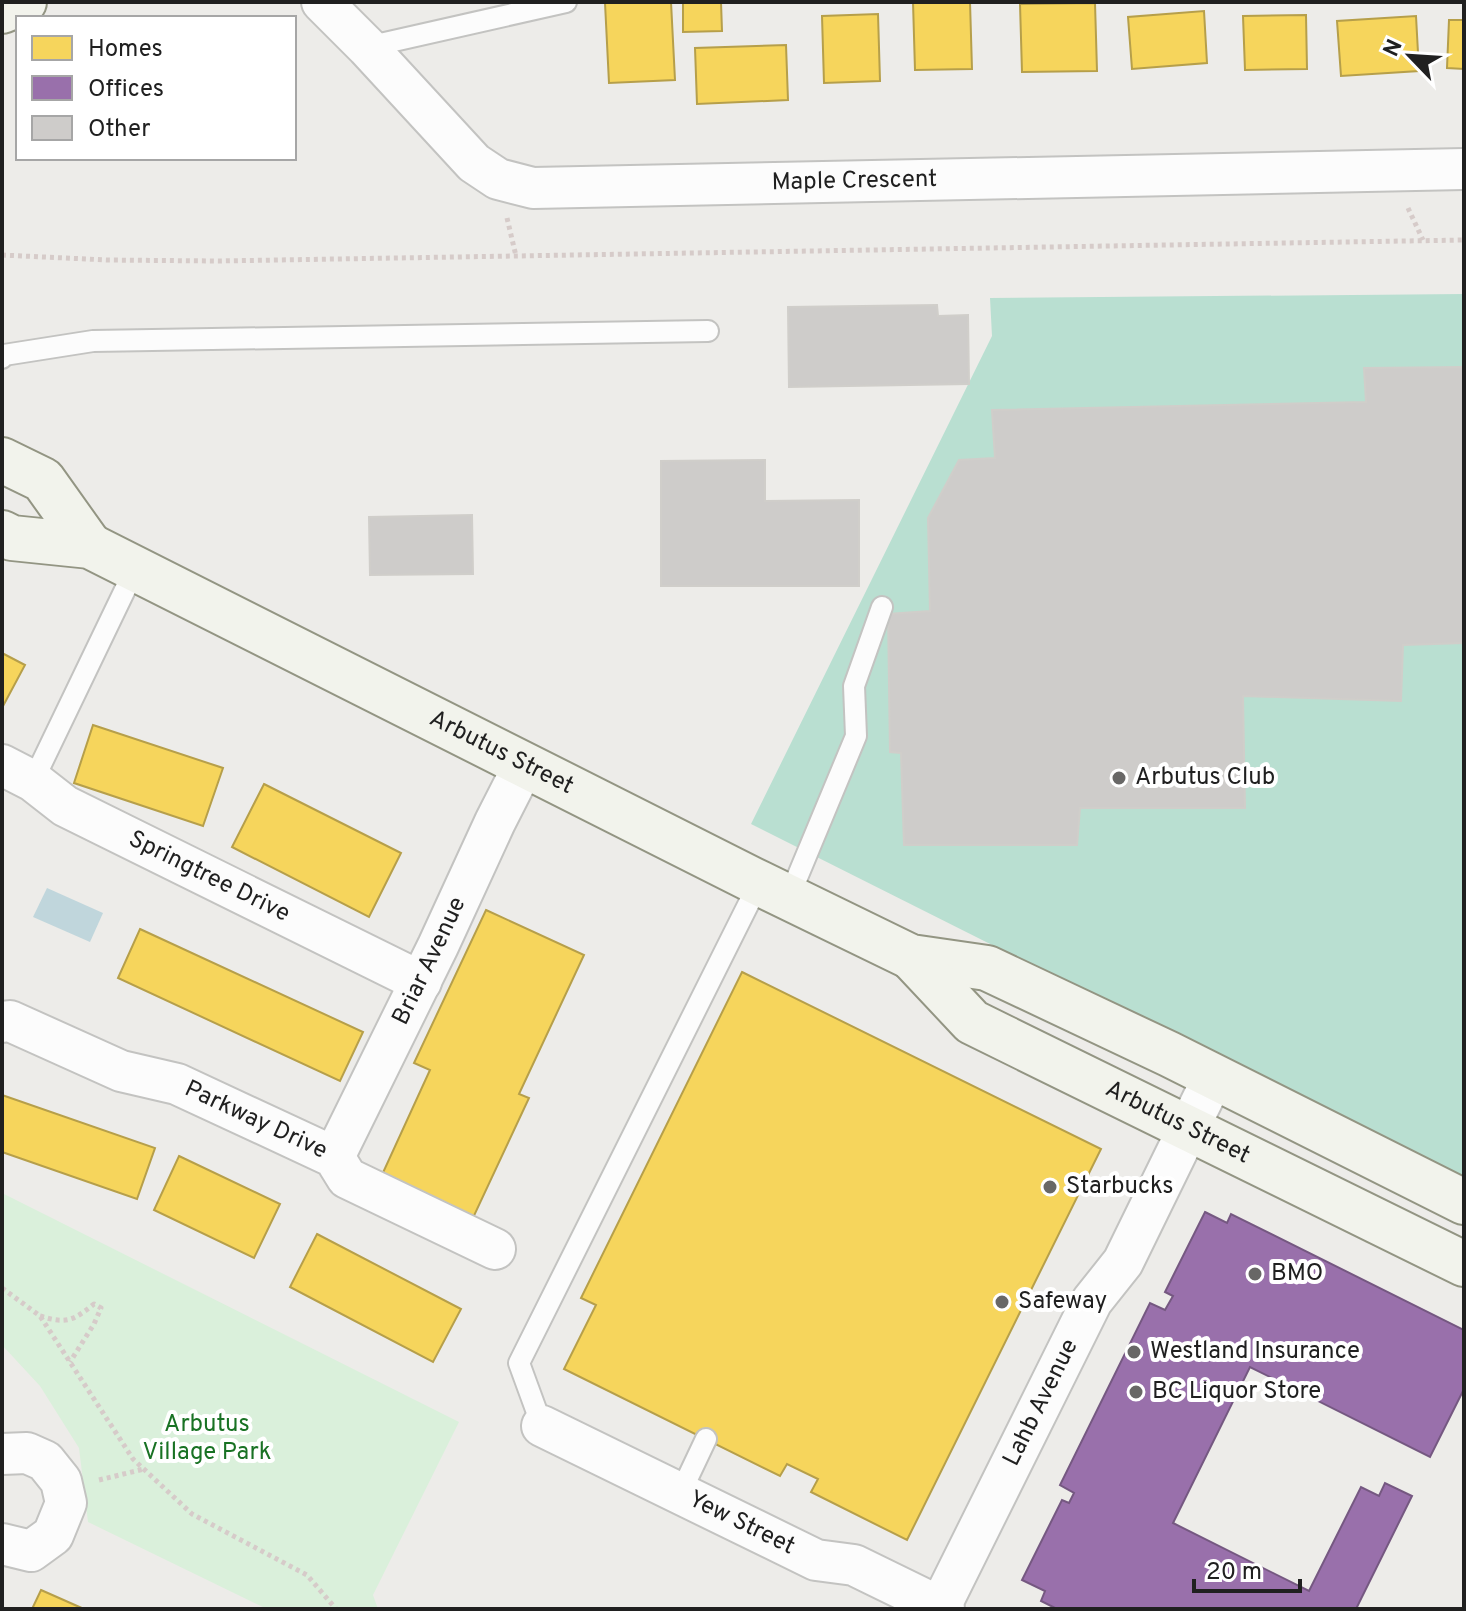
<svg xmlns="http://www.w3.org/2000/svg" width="1466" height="1611" font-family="Overpass,sans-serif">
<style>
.park{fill:#daf0db}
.pitch{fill:#b9dfd1}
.water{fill:#c0d6dc}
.homes{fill:#f6d55c;stroke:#b69f4a;stroke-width:2}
.offices{fill:#9970ab;stroke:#755881;stroke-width:2}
.building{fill:#ceccca;stroke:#d0ceca;stroke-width:2}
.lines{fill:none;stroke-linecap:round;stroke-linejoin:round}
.service-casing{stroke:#c3c3c1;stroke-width:24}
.minor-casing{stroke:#c3c3c1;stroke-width:44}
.secondary-casing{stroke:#939583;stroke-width:48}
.path{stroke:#d6cbc9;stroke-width:5;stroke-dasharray:4 4;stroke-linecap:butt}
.service{stroke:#fcfcfc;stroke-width:20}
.minor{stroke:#fcfcfc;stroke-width:40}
.secondary{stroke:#f2f3ec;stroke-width:44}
.poi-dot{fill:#686766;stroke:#fff;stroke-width:3}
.labels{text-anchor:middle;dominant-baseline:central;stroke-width:8;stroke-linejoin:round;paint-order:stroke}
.street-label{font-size:24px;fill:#202020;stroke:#fff}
.poi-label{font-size:24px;fill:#202020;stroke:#fff;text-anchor:start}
.park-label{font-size:24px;fill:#197224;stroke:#fff}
</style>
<rect width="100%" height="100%" fill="#edece9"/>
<!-- park -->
<path class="park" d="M 2,1193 L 459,1422 L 373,1595 L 378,1609 L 267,1609 L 88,1522 L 79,1448 L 40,1386 L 2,1345 Z"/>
<!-- pitch -->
<path class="pitch" d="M 1464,294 L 1464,1182 L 751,824 L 992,336 L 990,298 Z"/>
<!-- water -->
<path class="water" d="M 47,888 L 103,913 L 90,942 L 33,917 Z"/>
<!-- homes -->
<path class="homes" d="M 637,2 L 671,2 L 675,80 L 609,83 L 605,3 Z
M 683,2 L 721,2 L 722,31 L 683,32 Z
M 913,2 L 970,2 L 972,69 L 915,70 Z
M 1095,3 L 1097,71 L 1022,72 L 1020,4 Z
M 1204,11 L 1207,63 L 1132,69 L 1128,17 Z
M 878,14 L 880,81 L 824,83 L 822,16 Z
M 1306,15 L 1307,69 L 1245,70 L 1243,16 Z
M 1416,16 L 1419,71 L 1341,76 L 1337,21 Z
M 1449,20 L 1464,20 L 1464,69 L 1447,68 Z
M 786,45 L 788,100 L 697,104 L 695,48 Z
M 2,653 L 25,665 L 2,708 Z
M 93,725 L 223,768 L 203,826 L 74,783 Z
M 264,784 L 401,853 L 369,917 L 232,847 Z
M 486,910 L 584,955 L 519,1094 L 529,1098 L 472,1220 L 381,1177 L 430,1070 L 414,1063 Z
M 140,929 L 363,1032 L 340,1081 L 118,978 Z
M 742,972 L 1101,1149 L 907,1540 L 811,1492 L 818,1479 L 787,1464 L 780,1476 L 564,1369 L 596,1305 L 581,1298 Z
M 2,1095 L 155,1148 L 137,1199 L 2,1152 Z
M 179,1156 L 280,1204 L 254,1258 L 154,1210 Z
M 317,1234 L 461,1309 L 433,1362 L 290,1287 Z
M 41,1590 L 84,1609 L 32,1609 Z"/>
<!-- offices -->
<path class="offices" d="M 1205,1212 L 1227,1223 L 1231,1214 L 1464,1330 L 1464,1389 L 1430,1457 L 1250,1367 L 1173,1523 L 1309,1591 L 1361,1487 L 1379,1496 L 1385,1483 L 1412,1496 L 1356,1609 L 1057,1609 L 1041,1601 L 1045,1591 L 1022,1580 L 1062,1500 L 1069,1503 L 1074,1493 L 1060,1485 L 1150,1303 L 1165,1310 L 1173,1296 L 1165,1292 Z"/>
<!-- building -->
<path class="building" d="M 937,305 L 938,316 L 968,315 L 969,384 L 789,387 L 788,307 Z
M 1464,367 L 1464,643 L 1403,645 L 1401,701 L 1243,696 L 1245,808 L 1080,808 L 1077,845 L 904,845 L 901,753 L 890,752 L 888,614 L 930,611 L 928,518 L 959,460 L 995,458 L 992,410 L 1366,402 L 1364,368 Z
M 765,460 L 765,501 L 859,500 L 859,586 L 661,586 L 661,461 Z
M 472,515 L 473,574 L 370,575 L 369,517 Z"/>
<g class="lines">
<!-- service casing -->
<g class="service-casing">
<path id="service" d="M 367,47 L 566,2
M 2,358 L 4,355 L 93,341 L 708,331
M 33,781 L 135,569
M 789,897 L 856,736 L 854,686 L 882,607
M 542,1426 L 519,1363 L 759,883
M 680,1494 L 706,1439"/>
</g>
<!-- minor casing -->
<g class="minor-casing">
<g id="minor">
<path id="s1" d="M 322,2 L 367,47 L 474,163 L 498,179 L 533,188 L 1464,169"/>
<path id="s2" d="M 2,765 L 33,781 L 65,806 L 421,982"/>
<path id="s3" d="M 2,1022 L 10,1021 L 121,1071 L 177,1084 L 334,1157 L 347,1178 L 495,1249"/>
<path id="s4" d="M 334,1157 L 438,946 L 495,822 L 524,765"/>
<path id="s5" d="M 542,1426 L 816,1560 L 854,1565 L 944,1609"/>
<path d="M 2,1454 L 27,1453 L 45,1461 L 61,1481 L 66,1503 L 53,1535 L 31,1551 L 2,1544"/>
<path id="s6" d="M 940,1607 L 1092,1301 L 1123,1262 L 1214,1076"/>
</g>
</g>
<!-- secondary casing -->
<g class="secondary-casing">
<g id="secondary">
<path d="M 2,11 L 24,2"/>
<path d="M 2,460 L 43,480 L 90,546"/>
<path id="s7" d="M 2,533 L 12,538 L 90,546 L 759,883 L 911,957 L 987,968 L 1169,1054 L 1464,1202"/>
<path id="s8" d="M 911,957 L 972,1022 L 1464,1264"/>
</g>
</g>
<!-- path -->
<path class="path" d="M 1408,208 L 1423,240
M 507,218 L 516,256
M 2,255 L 107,260 L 218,261 L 1464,240
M 2,1288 L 40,1316 L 133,1459 L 192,1514 L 307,1575 L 336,1609
M 40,1316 C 66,1324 73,1321 94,1304 L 101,1308 L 94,1324 L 70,1362
M 99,1480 L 144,1469"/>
<!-- service -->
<use href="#service" class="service"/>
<!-- minor -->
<use href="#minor" class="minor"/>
<!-- secondary -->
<use href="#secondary" class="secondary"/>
</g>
<!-- markers -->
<g class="poi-dot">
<circle cx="1119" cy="778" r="8"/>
<circle cx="1050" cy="1187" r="8"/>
<circle cx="1255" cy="1274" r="8"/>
<circle cx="1002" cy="1302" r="8"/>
<circle cx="1134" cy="1352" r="8"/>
<circle cx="1136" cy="1392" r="8"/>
</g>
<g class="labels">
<!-- street labels -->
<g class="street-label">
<text stroke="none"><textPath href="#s1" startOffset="608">Maple Crescent</textPath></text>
<text stroke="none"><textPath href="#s7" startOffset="550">Arbutus Street</textPath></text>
<text stroke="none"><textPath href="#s2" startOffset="236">Springtree Drive</textPath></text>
<text stroke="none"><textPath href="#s4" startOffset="218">Briar Avenue</textPath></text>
<text stroke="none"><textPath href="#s3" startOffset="274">Parkway Drive</textPath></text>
<text stroke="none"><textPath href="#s8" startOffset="318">Arbutus Street</textPath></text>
<text stroke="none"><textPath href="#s6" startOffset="228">Lahb Avenue</textPath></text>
<text stroke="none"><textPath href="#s5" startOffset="222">Yew Street</textPath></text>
</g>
<!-- poi labels -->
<g class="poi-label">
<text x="1135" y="778">Arbutus Club</text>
<text x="1066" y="1187">Starbucks</text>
<text x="1271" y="1274">BMO</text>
<text x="1018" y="1302">Safeway</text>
<text x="1150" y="1352">Westland Insurance</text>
<text x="1152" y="1392">BC Liquor Store</text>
</g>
<!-- park labels -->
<g class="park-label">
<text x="207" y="1425">Arbutus<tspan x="207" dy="28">Village Park</tspan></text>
</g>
</g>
<!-- border -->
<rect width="1466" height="1611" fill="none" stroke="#202020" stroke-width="8"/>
<!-- legend -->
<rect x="16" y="16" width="280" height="144" fill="#ffffff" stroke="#a6a6a6" stroke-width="2"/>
<rect x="32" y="36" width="40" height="24" fill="#f6d55c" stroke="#a6a6a6" stroke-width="2"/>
<text x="88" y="56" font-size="24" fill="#202020">Homes</text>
<rect x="32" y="76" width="40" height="24" fill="#9970ab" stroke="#a6a6a6" stroke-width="2"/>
<text x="88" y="96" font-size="24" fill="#202020">Offices</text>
<rect x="32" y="116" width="40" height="24" fill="#ceccca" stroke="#a6a6a6" stroke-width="2"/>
<text x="88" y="136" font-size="24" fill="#202020">Other</text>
<!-- north arrow -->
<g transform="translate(1410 56) rotate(295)" stroke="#ffffff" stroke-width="6" paint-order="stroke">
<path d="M0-6L14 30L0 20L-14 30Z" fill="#202020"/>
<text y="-12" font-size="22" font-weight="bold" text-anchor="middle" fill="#202020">N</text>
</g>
<!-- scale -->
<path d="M1194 1579v12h106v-12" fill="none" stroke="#202020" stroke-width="4"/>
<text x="1206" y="1579" font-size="24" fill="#202020" stroke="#ffffff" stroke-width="6" paint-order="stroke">20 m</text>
</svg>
